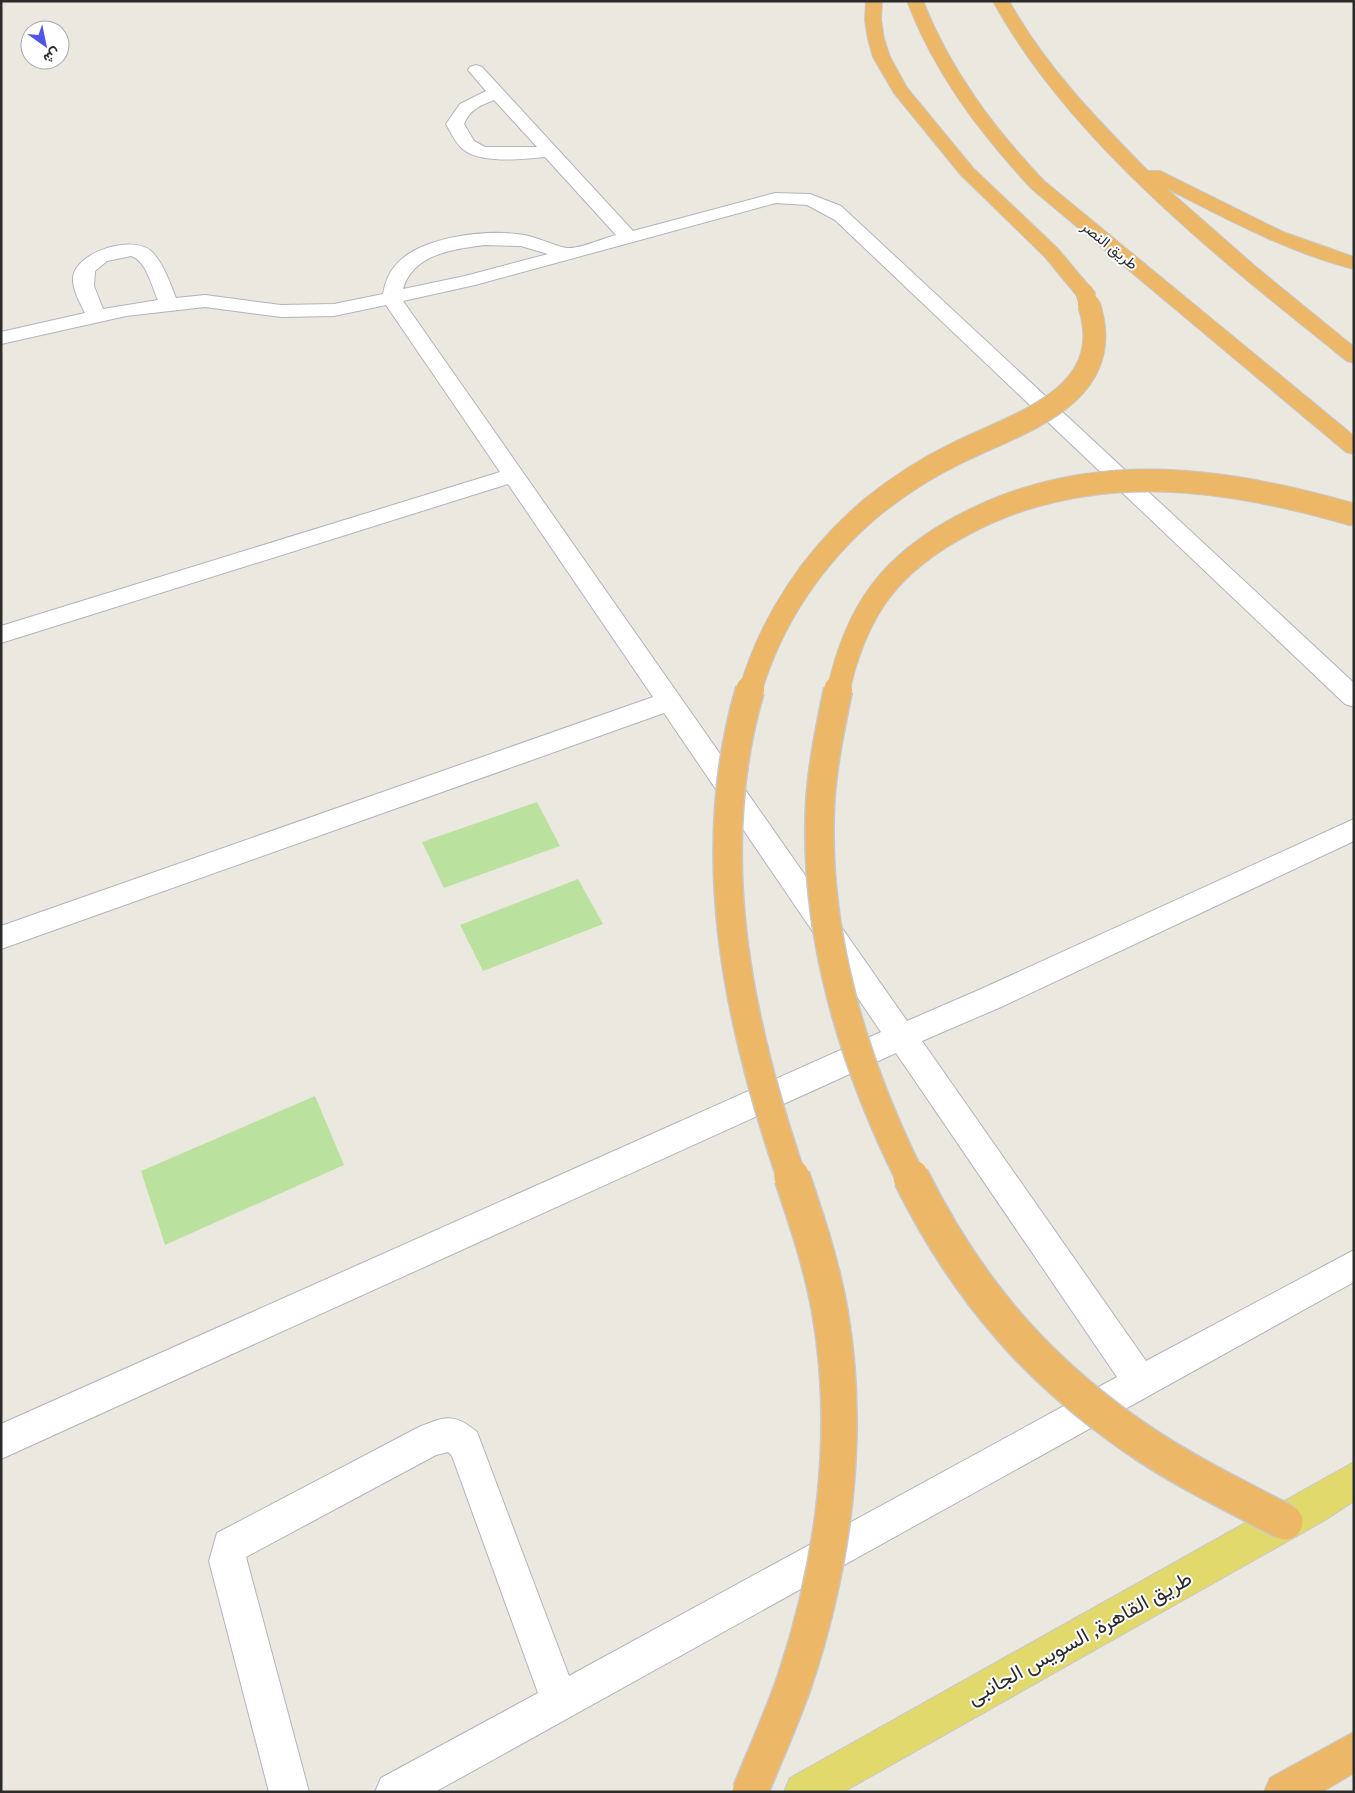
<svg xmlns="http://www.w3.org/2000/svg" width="1355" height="1793" font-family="'IBM Plex Sans',Vazirmatn,sans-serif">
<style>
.pitch{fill:#bae29e}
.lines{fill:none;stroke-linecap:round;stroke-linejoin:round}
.minor-casing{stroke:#b2b3bd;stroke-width:2}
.major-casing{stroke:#c8c8c8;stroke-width:2}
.highway-casing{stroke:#c8c8c8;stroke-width:2}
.minor{fill:#fff;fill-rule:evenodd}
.major{fill:#e2d96d;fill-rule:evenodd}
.highway{fill:#edb768;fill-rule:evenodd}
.highway-bridge-far3-casing{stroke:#c8c8c8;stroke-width:19;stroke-linecap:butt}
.highway-bridge-far2-casing{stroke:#c8c8c8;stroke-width:24;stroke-linecap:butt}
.highway-bridge-far1-casing{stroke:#c8c8c8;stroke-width:31;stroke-linecap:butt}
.highway-bridge-casing{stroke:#c8c8c8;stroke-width:38;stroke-linecap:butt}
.highway-bridge-far3{stroke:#edb768;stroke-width:18}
.highway-bridge-far2{stroke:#edb768;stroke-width:22}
.highway-bridge-far1{stroke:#edb768;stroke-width:28}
.highway-bridge{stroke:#edb768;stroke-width:35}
.labels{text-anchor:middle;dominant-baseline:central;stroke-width:4;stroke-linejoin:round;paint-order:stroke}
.far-street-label{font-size:15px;fill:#2b2b2b;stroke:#fff}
.near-street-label{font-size:21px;fill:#2b2b2b;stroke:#fff}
</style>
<rect width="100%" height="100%" fill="#ebe8df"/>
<!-- pitch -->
<path class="pitch" d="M 537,802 L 560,846 L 444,888 L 422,842 Z
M 578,879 L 603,924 L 483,971 L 460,925 Z
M 315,1096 L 344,1165 L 165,1245 L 141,1171 Z"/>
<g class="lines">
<!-- minor casing -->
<g class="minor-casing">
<path id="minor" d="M 476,65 L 482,67 L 633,231 L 775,193 L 810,194 L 841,206 L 1354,683 L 1354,707 L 1345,704 L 835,220 L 807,205 L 776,203 L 475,285 L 403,301 L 907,1021 L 981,989 L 1354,819 L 1354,841 L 1001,1007 L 922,1041 L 1146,1361 L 1354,1250 L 1354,1282 L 435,1792 L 375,1792 L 381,1778 L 538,1693 L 452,1456 L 448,1452 L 436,1455 L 246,1557 L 309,1792 L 269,1792 L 209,1561 L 217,1533 L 419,1427 C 446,1416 454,1413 477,1432 L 569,1676 L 1117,1377 L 896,1053 L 1,1459 L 1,1424 L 881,1032 L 664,713 L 1,949 L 1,926 L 653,697 L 508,484 L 1,643 L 1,626 L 500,472 L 386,305 L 334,316 L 281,317 L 205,307 L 126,316 L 1,344 L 1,332 L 85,313 C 80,303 72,289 73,277 C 77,251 133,235 151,251 C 163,262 170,283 176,298 L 205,295 L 281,305 L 334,304 L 383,294 C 385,284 388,274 395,266 C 419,236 488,229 524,235 C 537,237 560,248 568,248 C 580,249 604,238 616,235 L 545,157 C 524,159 482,164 464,150 C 456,144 451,133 446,124 L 460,104 L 486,91 L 468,70 L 470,67 ZM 494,100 L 537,147 L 485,147 L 474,141 L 464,124 C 469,110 481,105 494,100 ZM 485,245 L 521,246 L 548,254 L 465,276 L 403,289 C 413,254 453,249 485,245 ZM 131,256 C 146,260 152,287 158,300 L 103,309 L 94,286 L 95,271 L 107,261 Z"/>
</g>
<!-- major casing -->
<g class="major-casing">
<path id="major" d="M 1354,1462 L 1354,1501 L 1325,1520 L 843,1792 L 784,1792 L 790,1778 Z"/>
</g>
<!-- highway casing -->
<g class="highway-casing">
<path id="highway" d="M 866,1 L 882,1 L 881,20 L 884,39 L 890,57 L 907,88 L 973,168 L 1058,249 L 1095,293 L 1092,297 L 1078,297 L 1045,257 L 961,175 L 894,93 L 873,57 L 868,39 L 865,20 Z
M 907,1 L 923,1 C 951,71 993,127 1044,181 L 1354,436 L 1354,454 L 1346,452 L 1032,189 C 979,132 935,74 907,1 Z
M 993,1 L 1009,1 C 1045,66 1097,119 1148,171 L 1160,171 L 1283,232 L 1354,257 L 1354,269 C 1287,252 1227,219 1166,188 L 1256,267 L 1354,347 L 1354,363 L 1347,361 C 1223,262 1070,142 993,1 Z
M 1354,1732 L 1354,1773 L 1322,1792 L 1264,1792 L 1270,1778 Z"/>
</g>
<!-- minor -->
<use href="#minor" class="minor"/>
<!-- major -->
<use href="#major" class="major"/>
<!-- highway -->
<use href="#highway" class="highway"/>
<!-- highway-bridge-far3 casing -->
<g class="highway-bridge-far3-casing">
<path id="highway-bridge-far3" d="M 1085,293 L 1089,306"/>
</g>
<!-- highway-bridge-far2 casing -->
<g class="highway-bridge-far2-casing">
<path id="highway-bridge-far2" d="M 750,692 C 771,620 814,556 871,508 C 897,487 926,468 957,453 C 1017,423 1119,397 1089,305
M 838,692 C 856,610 890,563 965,524 C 1090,458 1224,477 1354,515"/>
</g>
<!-- highway-bridge-far1 casing -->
<g class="highway-bridge-far1-casing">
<path id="highway-bridge-far1" d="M 750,690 C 702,853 738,1022 792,1179
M 838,690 C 830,729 822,767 820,806 C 814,935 854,1065 911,1179"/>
</g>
<!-- highway-bridge casing -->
<g class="highway-bridge-casing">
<path id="highway-bridge" d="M 911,1177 C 968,1292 1041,1376 1149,1447 C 1192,1475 1239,1498 1285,1522
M 750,1792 C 765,1755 782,1718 795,1680 C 834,1563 851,1434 830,1312 C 822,1266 807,1221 792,1177"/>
</g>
<!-- highway-bridge-far3 -->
<use href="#highway-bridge-far3" class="highway-bridge-far3"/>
<!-- highway-bridge-far2 -->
<use href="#highway-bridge-far2" class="highway-bridge-far2"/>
<!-- highway-bridge-far1 -->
<use href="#highway-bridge-far1" class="highway-bridge-far1"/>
<!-- highway-bridge -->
<use href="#highway-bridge" class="highway-bridge"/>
</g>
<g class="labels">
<!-- far-street labels -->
<g class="far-street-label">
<text transform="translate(1110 245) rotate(39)">طريق النصر</text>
</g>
<!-- near-street labels -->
<g class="near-street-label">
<text transform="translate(1079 1637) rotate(-29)">طريق القاهرة, السويس الجانبى</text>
</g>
</g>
<!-- border -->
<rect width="1355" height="1793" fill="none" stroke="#2b2b2b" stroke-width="5"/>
<!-- north arrow -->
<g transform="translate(45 45) rotate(147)"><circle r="24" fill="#ffffff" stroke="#aaaaaa"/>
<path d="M0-4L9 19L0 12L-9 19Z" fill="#5154e7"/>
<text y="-8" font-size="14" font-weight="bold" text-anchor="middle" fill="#2b2b2b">ش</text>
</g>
</svg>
